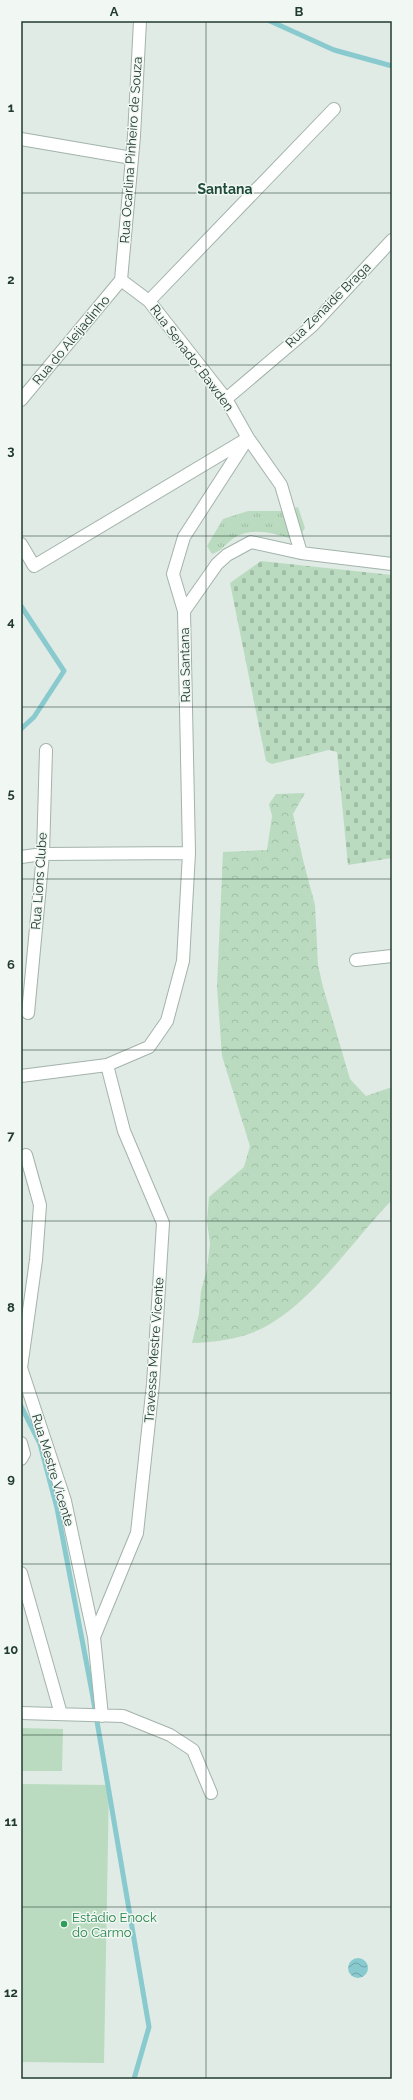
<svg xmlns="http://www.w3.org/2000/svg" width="413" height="2100" font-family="Raleway,sans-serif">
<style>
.grass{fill:url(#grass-tufts)}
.forest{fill:url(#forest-crowns)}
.cemetery{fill:url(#cemetery-stones)}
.park{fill:#badbbf}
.water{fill:url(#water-waves)}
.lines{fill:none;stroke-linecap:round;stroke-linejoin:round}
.stream{stroke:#89cacf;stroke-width:5}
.minor-casing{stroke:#a3b3ab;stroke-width:14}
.minor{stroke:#fff;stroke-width:12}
.grid{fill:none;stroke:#213b31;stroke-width:1;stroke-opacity:0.55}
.leisure-dot{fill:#2e9e5b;stroke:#f1f7f3;stroke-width:1.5}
.labels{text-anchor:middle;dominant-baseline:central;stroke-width:3;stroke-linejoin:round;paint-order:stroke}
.street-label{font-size:13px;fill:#213b31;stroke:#f1f7f3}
.leisure-label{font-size:13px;fill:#27864d;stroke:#f1f7f3;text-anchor:start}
.neighbourhood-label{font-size:14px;font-weight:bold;fill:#1e4c3c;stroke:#f1f7f3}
.neatline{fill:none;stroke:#213b31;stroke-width:1.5}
.grid-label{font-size:13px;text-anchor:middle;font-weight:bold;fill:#213b31}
</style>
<defs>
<pattern id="grass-tufts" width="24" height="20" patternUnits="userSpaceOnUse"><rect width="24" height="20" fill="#badbbf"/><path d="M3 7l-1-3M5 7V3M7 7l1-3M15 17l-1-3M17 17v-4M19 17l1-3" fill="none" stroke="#a0bda5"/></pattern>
<pattern id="forest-crowns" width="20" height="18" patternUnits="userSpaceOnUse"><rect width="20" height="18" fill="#badbbf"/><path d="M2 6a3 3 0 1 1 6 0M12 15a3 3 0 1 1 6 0" fill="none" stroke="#a0bda5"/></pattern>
<pattern id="cemetery-stones" width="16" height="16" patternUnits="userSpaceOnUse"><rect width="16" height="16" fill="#badbbf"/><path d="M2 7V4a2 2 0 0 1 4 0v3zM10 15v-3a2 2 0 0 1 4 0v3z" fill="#a0bda5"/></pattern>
<pattern id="water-waves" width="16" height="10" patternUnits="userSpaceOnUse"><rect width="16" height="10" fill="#89cacf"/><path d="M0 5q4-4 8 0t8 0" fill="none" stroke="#70a5a9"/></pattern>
</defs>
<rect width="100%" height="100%" fill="#e0ebe5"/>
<!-- grass -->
<path class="grass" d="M 298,507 L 305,528 L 297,541 C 276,533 249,525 230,541 C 223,547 221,551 212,554 L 207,546 L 223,519 L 248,511 L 284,511 Z"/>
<!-- forest -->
<path class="forest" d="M 305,793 L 293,814 L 303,860 L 315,905 L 318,965 L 323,987 L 350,1079 L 366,1096 L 392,1087 L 392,1200 C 353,1240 313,1302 263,1328 C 241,1339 216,1342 192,1343 L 199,1314 L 201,1291 L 207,1269 L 210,1244 L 207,1221 L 209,1197 L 244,1167 L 250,1146 L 222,1056 L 217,987 L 223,852 L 267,850 L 272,816 L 269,804 L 276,794 Z"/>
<!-- cemetery -->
<path class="cemetery" d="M 261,561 L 392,575 L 392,858 L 348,865 L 337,752 L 329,750 L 272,764 L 266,761 L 230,583 Z"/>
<!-- park -->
<path class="park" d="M 21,1728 L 63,1729 L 62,1771 L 21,1771 Z
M 21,1784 L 109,1785 L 104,2063 L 21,2062 Z"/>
<!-- water -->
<path class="water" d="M348 1968a10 10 0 1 1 20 0a10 10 0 1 1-20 0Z"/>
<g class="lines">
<!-- stream -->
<path class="stream" d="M 270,21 L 334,50 L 392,66
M 21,606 L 64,671 L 34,717 L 21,729
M 21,1406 L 40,1444 L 57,1508 L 92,1692 L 149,2027 L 134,2079"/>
<!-- minor casing -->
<g class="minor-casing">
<path id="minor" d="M 21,139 L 132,158
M 121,280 L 149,301 L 226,399 L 248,438 L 281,485 L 301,553
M 121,280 L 134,136 L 140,21
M 149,301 L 334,109
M 226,399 L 312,326 L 392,240
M 21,400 L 121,280
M 21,544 L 34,566 L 245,440
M 184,611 L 217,564 L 227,555 L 251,542 L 301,553 L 392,564
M 21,857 L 43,854 L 189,853
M 356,960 L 392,956
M 28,1013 L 43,854 L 46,750
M 21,1076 L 107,1065 L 149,1047 L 167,1021 L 183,961 L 189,853 L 184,611 L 173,574 L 184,537 L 248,438
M 26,1155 L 40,1205 L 36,1260 L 21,1368 L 65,1501 L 94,1637 L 102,1716
M 21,1443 L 24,1454 L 21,1459
M 21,1573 L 61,1714
M 94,1637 L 137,1533 L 153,1384 L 163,1223 L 124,1131 L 107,1065
M 21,1713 L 123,1716 L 170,1735 L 193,1750 L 211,1793"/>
</g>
<!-- minor -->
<use href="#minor" class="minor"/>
</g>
<!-- grid -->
<path class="grid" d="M 206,21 L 206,2079M 21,193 L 392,193M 21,365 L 392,365M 21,536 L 392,536M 21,707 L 392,707M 21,879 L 392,879M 21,1050 L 392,1050M 21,1221 L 392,1221M 21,1393 L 392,1393M 21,1564 L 392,1564M 21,1735 L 392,1735M 21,1907 L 392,1907"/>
<!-- markers -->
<circle class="leisure-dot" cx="64" cy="1924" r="4"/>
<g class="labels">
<!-- street labels -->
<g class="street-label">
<text transform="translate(131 150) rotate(-86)">Rua Ocarlina Pinheiro de Souza</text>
<text transform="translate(328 305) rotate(-45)">Rua Zenaide Braga</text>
<text transform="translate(71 340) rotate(-50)">Rua do Aleijadinho</text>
<text transform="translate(192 358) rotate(53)">Rua Senador Bawden</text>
<text transform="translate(185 665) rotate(-91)">Rua Santana</text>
<text transform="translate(39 881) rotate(-86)">Rua Lions Clube</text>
<text transform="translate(154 1350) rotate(-86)">Travessa Mestre Vicente</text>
<text transform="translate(53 1470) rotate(73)">Rua Mestre Vicente</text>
</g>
<!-- leisure labels -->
<g class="leisure-label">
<text x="72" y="1917">Estádio Enock<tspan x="72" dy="15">do Carmo</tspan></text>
</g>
<!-- neighbourhood labels -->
<g class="neighbourhood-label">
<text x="225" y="189">Santana</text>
</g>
</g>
<!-- border -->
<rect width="413" height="2100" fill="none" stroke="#f1f7f3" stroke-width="44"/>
<rect x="22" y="22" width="369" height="2056" class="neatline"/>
<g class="grid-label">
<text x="114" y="16">A</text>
<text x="299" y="16">B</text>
<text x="11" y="112">1</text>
<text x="11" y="284">2</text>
<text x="11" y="455">3</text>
<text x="11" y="626">4</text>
<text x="11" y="798">5</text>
<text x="11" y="969">6</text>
<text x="11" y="1140">7</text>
<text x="11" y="1312">8</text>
<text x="11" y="1483">9</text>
<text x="11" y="1654">10</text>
<text x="11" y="1826">11</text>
<text x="11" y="1997">12</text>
</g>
</svg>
